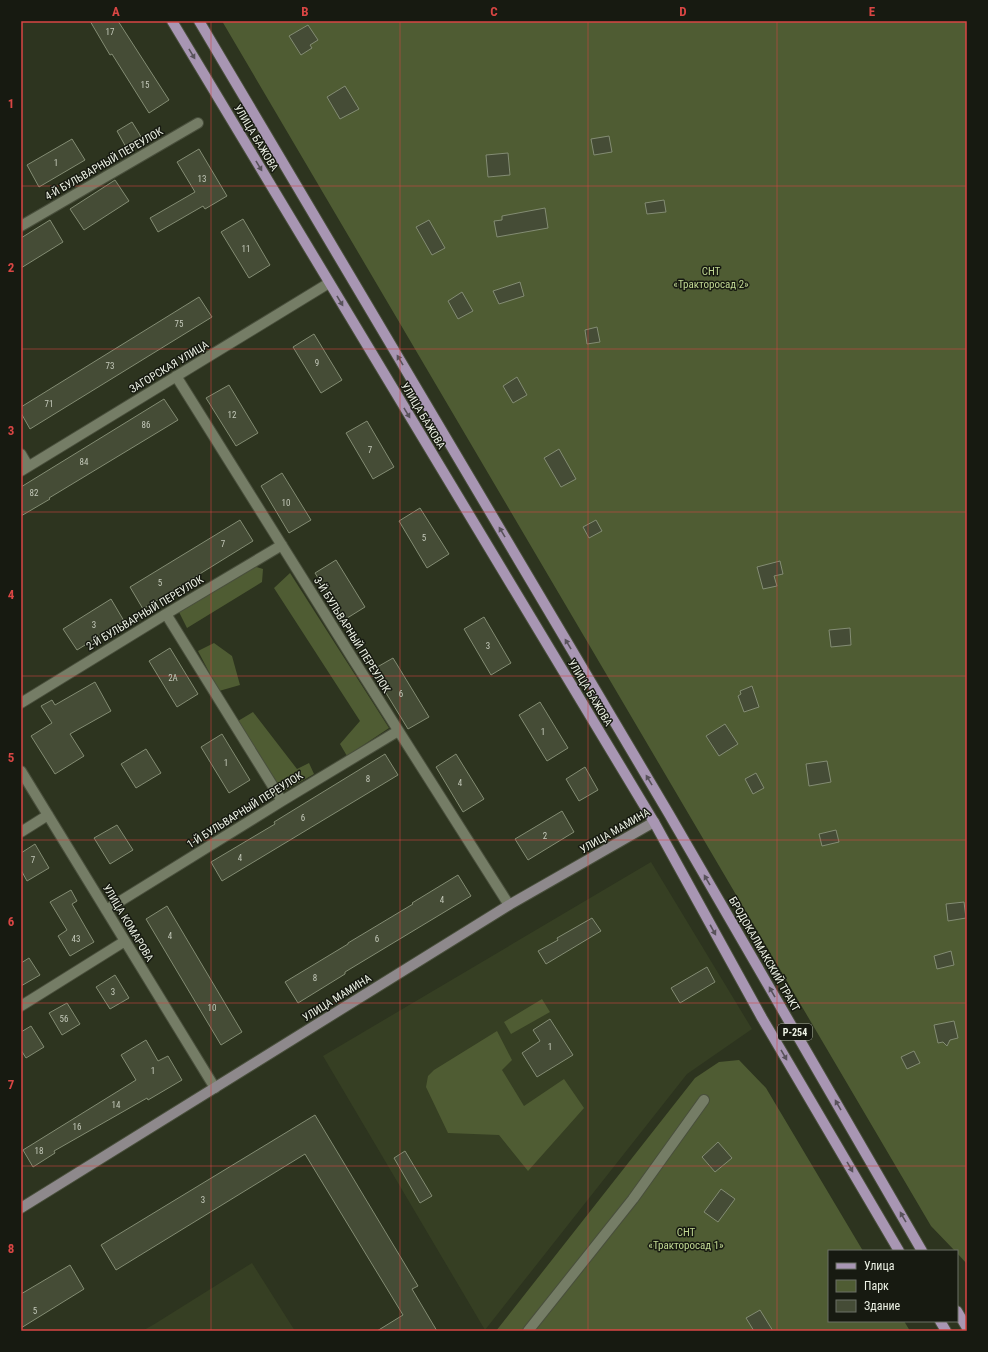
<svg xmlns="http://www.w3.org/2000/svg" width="988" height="1352" font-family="'Roboto Condensed',sans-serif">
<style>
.built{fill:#363f23}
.green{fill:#4f5c33}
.building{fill:#454c36;stroke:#838c73}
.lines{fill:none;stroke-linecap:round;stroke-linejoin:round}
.street-casing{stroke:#494f3c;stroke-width:12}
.secondary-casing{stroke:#494f3c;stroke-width:12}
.primary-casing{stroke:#494f3c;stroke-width:12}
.street{stroke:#757d66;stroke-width:10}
.secondary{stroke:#8e898c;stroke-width:10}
.primary{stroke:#a896b3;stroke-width:10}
.oneway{fill:#58525a}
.grid{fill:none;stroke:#d94644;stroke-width:1;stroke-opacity:0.55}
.labels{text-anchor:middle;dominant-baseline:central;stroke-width:3;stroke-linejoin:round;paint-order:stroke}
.number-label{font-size:9px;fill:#c3c8b9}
.shield{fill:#171a11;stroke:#adb1a5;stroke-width:1}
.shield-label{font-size:10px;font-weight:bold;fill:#edf2e5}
.street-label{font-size:11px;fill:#edf2e5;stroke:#171a11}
.park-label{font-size:11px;fill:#c0d792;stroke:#171a11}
.neatline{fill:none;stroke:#d94644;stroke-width:1.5}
.grid-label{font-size:13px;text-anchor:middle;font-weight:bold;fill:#d94644}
</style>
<rect width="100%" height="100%" fill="#2d341f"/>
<!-- built -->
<path class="built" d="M 651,862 L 752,1029 L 687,1074 L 485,1330 L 323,1056 Z
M 252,1263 L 295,1331 L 142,1331 L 153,1325 Z"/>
<!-- green -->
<path class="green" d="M 222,21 L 967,21 L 967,1264 L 957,1253 L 957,1251 L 955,1251 L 931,1226 Z
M 253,566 L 263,569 L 262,582 L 187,628 L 179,612 Z
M 290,573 L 389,728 L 347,756 L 340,744 L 360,721 L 274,588 Z
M 214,643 L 232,656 L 240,685 L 219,691 L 198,651 Z
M 253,712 L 297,769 L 309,763 L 314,774 L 283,792 L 238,721 Z
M 542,999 L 550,1012 L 511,1034 L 504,1022 Z
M 497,1031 L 512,1060 L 502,1070 L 524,1106 L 564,1079 L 584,1108 L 528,1171 L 499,1135 L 448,1133 L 426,1087 L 428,1076 L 434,1070 Z
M 739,1060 L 766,1088 L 863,1251 L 829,1251 L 829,1321 L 904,1321 L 910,1331 L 496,1331 L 695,1078 L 719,1062 Z"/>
<!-- building -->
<path class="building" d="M 90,21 L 118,21 L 169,100 L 149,113 L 112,54 L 110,55 Z
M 308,25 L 318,40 L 310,45 L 312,48 L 301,55 L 289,36 Z
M 345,86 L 359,109 L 340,119 L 327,97 Z
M 132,122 L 143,140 L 127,149 L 117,131 Z
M 609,136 L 612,152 L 594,155 L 591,139 Z
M 72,139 L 85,160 L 39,187 L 27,165 Z
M 199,149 L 227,196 L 205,209 L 203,206 L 158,232 L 150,218 L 195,192 L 177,162 Z
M 508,153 L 510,175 L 488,177 L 486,155 Z
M 115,180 L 129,201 L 84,230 L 70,209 Z
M 664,200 L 666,212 L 647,214 L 645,203 Z
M 545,208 L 548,228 L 497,237 L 494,221 L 502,220 L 502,216 Z
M 243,219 L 270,265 L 249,278 L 221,232 Z
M 50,220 L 63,242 L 21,268 L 21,238 Z
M 429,220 L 445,248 L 432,255 L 416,227 Z
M 520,282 L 524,296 L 499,304 L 493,291 Z
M 462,292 L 473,311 L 458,319 L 448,301 Z
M 199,297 L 212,317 L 30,429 L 21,413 L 21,407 Z
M 597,327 L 600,342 L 587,344 L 585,330 Z
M 314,334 L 342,380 L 321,393 L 293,347 Z
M 517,377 L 527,395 L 513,403 L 503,386 Z
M 229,385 L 258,433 L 236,446 L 206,398 Z
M 164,399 L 178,420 L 49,498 L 50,499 L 21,516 L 21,487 Z
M 367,421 L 394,467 L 373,479 L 346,433 Z
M 559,449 L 576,479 L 561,487 L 544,458 Z
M 282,473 L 311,520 L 289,533 L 261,486 Z
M 420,508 L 449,554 L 427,568 L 399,521 Z
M 240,520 L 253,541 L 143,609 L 130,587 Z
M 596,520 L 602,531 L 589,538 L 583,527 Z
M 336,560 L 365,607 L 344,620 L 315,573 Z
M 780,561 L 783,574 L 774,576 L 777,586 L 763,589 L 757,567 Z
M 111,599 L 124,621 L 77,650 L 63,629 Z
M 484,617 L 511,663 L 491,675 L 464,629 Z
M 850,628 L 851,645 L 831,647 L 829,630 Z
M 170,648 L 198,694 L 177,707 L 149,661 Z
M 393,658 L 429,717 L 408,729 L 372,670 Z
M 95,682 L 111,711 L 70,734 L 84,756 L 55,774 L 31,736 L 52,723 L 41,706 L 52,700 L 55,705 Z
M 752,686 L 759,707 L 744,712 L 738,696 L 741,694 L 740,691 Z
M 540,702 L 568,748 L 547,761 L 519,715 Z
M 725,724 L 738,744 L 719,756 L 706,736 Z
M 222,734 L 250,780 L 229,793 L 201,747 Z
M 146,749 L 161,773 L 136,788 L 121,764 Z
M 385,754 L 398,775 L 222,881 L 211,862 L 275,824 L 274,822 Z
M 456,754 L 484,799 L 463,812 L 436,767 Z
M 827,761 L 831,782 L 809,786 L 806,764 Z
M 585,767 L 598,790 L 579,801 L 566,779 Z
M 756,773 L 764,788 L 753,794 L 745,779 Z
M 562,811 L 574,832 L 528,860 L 515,839 Z
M 117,825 L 133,850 L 110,864 L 94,838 Z
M 836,830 L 839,842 L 822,846 L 819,834 Z
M 35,844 L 49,868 L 27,881 L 21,870 L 21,853 Z
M 458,875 L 471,896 L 345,972 L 345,974 L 298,1003 L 285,982 L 348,944 L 348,943 L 413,904 L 412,903 Z
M 71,890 L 77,901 L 72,904 L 94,942 L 70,956 L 58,936 L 67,930 L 50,902 Z
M 964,902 L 966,918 L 948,921 L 946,904 Z
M 167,906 L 242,1032 L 221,1045 L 146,919 Z
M 592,918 L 601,931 L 546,964 L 538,951 L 558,940 L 557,938 Z
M 951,951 L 954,965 L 937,969 L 934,956 Z
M 29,958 L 40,975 L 21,986 L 21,963 Z
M 707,967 L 715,982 L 680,1003 L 671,988 Z
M 115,975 L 129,998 L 110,1009 L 96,987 Z
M 67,1003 L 80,1024 L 62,1035 L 49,1013 Z
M 550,1019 L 573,1055 L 537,1077 L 522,1053 L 540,1041 L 533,1030 Z
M 954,1021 L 958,1038 L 950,1040 L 947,1046 L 943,1042 L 938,1043 L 934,1025 Z
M 31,1026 L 44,1047 L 26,1058 L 21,1050 L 21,1032 Z
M 146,1040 L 158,1061 L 168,1056 L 182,1080 L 148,1100 L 147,1098 L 54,1151 L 55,1153 L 33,1167 L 23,1150 L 136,1080 L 121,1055 Z
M 914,1051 L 920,1063 L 907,1069 L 901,1057 Z
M 315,1115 L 418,1286 L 412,1289 L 437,1331 L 377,1331 L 403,1315 L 305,1154 L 116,1270 L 101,1245 Z
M 718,1142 L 732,1158 L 715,1172 L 702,1157 Z
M 405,1151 L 432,1196 L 420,1203 L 394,1158 Z
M 721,1189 L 735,1199 L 718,1222 L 704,1212 Z
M 70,1265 L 84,1289 L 21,1328 L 21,1294 Z
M 760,1310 L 773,1331 L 754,1331 L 746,1318 Z"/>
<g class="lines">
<!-- street casing -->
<g class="street-casing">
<path id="street" d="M 21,226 L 198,123
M 176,376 L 353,659 L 509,905
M 21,454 L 28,466
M 21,471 L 329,283
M 166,614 L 282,801
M 21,703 L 166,614 L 282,545
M 21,771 L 215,1088
M 21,832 L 48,815
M 106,910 L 282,801 L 398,731
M 21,1006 L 125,941
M 528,1331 L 633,1199 L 704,1100"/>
</g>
<!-- secondary casing -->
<g class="secondary-casing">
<path id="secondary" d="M 21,1208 L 509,905 L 654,822"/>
</g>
<!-- primary casing -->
<g class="primary-casing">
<path id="primary" d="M 172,21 L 654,822 L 762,1018 L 899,1251
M 199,21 L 669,814 L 922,1251
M 957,1311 L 967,1328
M 940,1321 L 946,1331"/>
</g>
<!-- street -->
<use href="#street" class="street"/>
<!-- secondary -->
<use href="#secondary" class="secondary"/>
<!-- primary -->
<use href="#primary" class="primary"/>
</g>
<!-- one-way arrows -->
<defs><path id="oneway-solid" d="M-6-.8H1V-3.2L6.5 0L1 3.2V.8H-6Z"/></defs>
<g class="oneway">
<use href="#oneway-solid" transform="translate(192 54) rotate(59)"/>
<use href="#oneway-solid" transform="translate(259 166) rotate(59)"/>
<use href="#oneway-solid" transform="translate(340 301) rotate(59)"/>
<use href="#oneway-solid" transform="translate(400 360) rotate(-121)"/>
<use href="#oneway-solid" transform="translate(407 413) rotate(59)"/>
<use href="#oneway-solid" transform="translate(502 532) rotate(-121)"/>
<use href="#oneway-solid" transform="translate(568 644) rotate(-121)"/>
<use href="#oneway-solid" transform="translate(649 780) rotate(-121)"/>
<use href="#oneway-solid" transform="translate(707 880) rotate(-120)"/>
<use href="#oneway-solid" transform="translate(713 930) rotate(61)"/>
<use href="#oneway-solid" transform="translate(772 992) rotate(-120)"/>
<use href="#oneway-solid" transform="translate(784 1055) rotate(60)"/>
<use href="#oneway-solid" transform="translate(838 1105) rotate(-120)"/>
<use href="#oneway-solid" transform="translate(850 1167) rotate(60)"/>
<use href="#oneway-solid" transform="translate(903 1217) rotate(-120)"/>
</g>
<!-- grid -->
<path class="grid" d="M 211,21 L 211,1331M 400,21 L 400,1331M 588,21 L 588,1331M 777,21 L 777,1331M 21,186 L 967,186M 21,349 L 967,349M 21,512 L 967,512M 21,676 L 967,676M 21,840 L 967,840M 21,1003 L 967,1003M 21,1166 L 967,1166"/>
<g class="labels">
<!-- number labels -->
<g class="number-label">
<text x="110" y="32">17</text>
<text x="145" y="85">15</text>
<text x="56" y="163">1</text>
<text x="202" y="179">13</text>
<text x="246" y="249">11</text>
<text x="179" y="324">75</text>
<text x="317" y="363">9</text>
<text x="110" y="366">73</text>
<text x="49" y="404">71</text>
<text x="232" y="415">12</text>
<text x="146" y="425">86</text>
<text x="370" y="450">7</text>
<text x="84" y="462">84</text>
<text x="34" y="493">82</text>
<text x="286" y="503">10</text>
<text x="424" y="538">5</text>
<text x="223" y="544">7</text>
<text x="160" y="583">5</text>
<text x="94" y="625">3</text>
<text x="488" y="646">3</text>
<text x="173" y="678">2А</text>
<text x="401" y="694">6</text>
<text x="543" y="732">1</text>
<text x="226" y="763">1</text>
<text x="368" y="779">8</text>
<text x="460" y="783">4</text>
<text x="303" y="818">6</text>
<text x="545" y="836">2</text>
<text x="240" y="858">4</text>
<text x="33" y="860">7</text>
<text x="442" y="900">4</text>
<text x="170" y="936">4</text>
<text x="76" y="939">43</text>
<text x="377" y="939">6</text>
<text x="315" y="978">8</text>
<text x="113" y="992">3</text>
<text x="212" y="1008">10</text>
<text x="64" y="1019">56</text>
<text x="550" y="1047">1</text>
<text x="153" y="1071">1</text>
<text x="116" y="1105">14</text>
<text x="77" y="1127">16</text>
<text x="39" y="1151">18</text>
<text x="203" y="1200">3</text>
<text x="35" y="1311">5</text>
</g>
<!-- shield labels -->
<rect class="shield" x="778" y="1024" width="34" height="16" rx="3"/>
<g class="shield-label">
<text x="795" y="1032">Р-254</text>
</g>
<!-- street labels -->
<g class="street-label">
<text transform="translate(256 138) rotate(59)">УЛИЦА БАЖОВА</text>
<text transform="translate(104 164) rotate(-30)">4-Й БУЛЬВАРНЫЙ ПЕРЕУЛОК</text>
<text transform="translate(169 367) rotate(-31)">ЗАГОРСКАЯ УЛИЦА</text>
<text transform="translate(423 416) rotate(59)">УЛИЦА БАЖОВА</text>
<text transform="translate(145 613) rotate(-31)">2-Й БУЛЬВАРНЫЙ ПЕРЕУЛОК</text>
<text transform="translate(352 635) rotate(58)">3-Й БУЛЬВАРНЫЙ ПЕРЕУЛОК</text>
<text transform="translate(590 693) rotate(59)">УЛИЦА БАЖОВА</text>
<text transform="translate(245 810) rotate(-32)">1-Й БУЛЬВАРНЫЙ ПЕРЕУЛОК</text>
<text transform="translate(615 831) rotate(-30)">УЛИЦА МАМИНА</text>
<text transform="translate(128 923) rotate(59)">УЛИЦА КОМАРОВА</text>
<text transform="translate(764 954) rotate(60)">БРОДОКАЛМАКСКИЙ ТРАКТ</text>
<text transform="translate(337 998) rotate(-32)">УЛИЦА МАМИНА</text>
</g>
<!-- park labels -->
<g class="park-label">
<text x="711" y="271">СНТ<tspan x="711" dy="13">«Тракторосад 2»</tspan></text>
<text x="686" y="1232">СНТ<tspan x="686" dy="13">«Тракторосад 1»</tspan></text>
</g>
</g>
<!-- border -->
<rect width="988" height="1352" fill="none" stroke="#171a11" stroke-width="44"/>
<!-- legend -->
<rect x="828" y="1250" width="130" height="72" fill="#171a11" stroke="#6d7066"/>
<rect x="836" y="1263" width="20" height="6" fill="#a896b3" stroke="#6d7066"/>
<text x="864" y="1270" font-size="12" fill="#edf2e5">Улица</text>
<rect x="836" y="1280" width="20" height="12" fill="#4f5c33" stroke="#6d7066"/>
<text x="864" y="1290" font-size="12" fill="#edf2e5">Парк</text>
<rect x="836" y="1300" width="20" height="12" fill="#454c36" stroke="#6d7066"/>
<text x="864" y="1310" font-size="12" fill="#edf2e5">Здание</text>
<rect x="22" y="22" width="944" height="1308" class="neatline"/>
<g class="grid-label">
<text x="116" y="16">A</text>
<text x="305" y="16">B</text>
<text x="494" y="16">C</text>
<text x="683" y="16">D</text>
<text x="872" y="16">E</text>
<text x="11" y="108">1</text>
<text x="11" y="272">2</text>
<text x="11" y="435">3</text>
<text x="11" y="599">4</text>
<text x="11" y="762">5</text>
<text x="11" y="926">6</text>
<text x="11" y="1089">7</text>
<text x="11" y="1253">8</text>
</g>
</svg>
